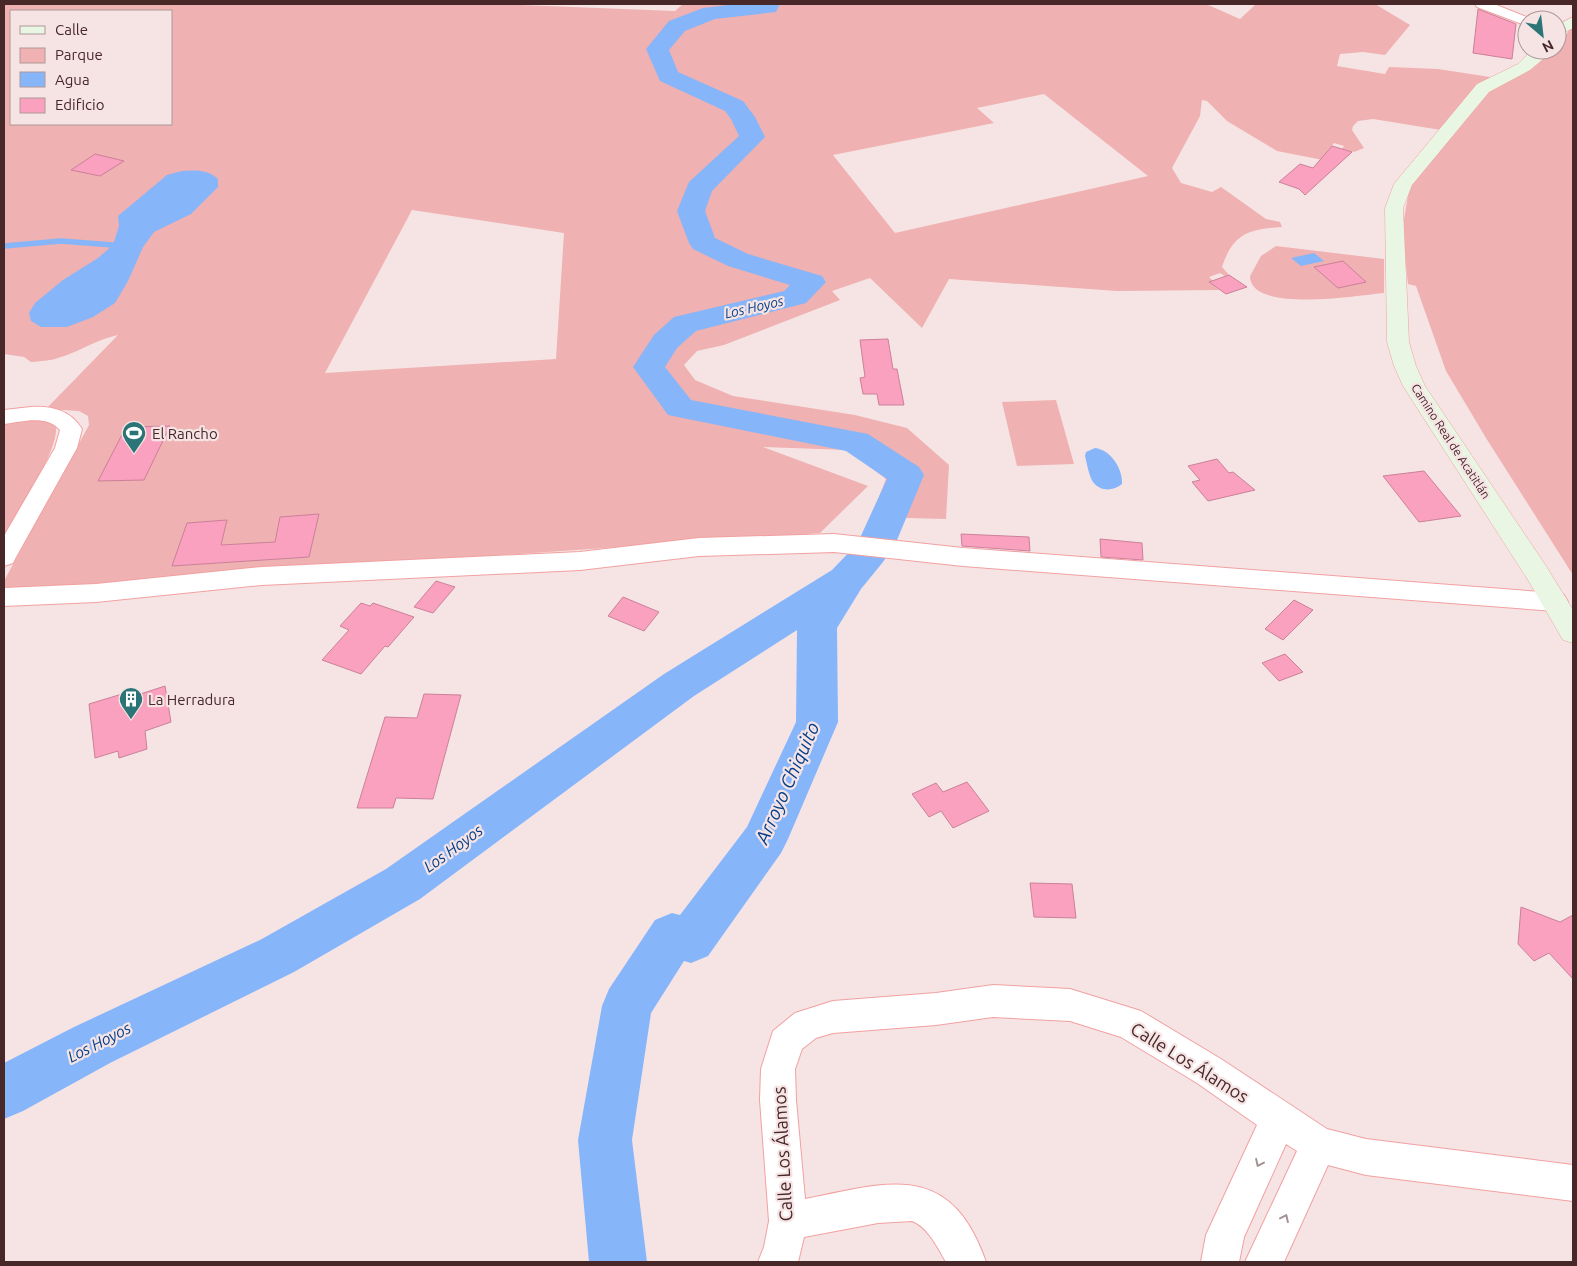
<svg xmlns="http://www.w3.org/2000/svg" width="1577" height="1266" font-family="Ubuntu,sans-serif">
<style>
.green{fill:#efb1b1;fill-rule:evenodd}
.water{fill:#87b5fa}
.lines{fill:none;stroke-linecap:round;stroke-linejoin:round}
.stream{stroke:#87b5fa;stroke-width:5.5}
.river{fill:#87b5fa;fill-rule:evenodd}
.building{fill:#f9a1bf;stroke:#cb809a}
.street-casing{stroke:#f2a0a1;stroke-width:2}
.secondary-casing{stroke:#f2a0a1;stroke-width:1}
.street{fill:#fff;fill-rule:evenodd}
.secondary{fill:#e8f6e3;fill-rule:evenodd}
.oneway{stroke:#a39394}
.labels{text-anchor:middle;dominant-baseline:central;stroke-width:4.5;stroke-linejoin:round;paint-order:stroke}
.far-street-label{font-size:12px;fill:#472728;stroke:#f6e4e4}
.far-water-label{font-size:14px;font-style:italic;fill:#023f8c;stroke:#f6e4e4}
.poi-label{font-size:15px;fill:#472728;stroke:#f6e4e4;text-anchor:start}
.water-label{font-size:16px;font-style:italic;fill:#023f8c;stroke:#f6e4e4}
.near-street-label{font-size:18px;fill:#472728;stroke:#f6e4e4}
.near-water-label{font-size:19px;font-style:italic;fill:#023f8c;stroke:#f6e4e4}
</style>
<rect width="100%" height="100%" fill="#f6e4e4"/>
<!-- green -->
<path class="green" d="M 4,4 L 498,4 L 675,11 L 683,4 L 1206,4 L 1240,19 L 1256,4 L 1375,4 L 1410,25 L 1385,55 L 1363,52 L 1340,54 L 1337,66 L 1385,74 L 1389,67 L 1438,69 L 1490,77 L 1441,130 L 1373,119 L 1358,121 L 1353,126 L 1352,130 L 1364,148 L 1354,152 L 1342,149 L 1344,146 L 1334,143 L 1325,154 L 1333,162 L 1277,151 L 1227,121 L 1207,101 L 1202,100 L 1200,116 L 1172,168 L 1181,183 L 1212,192 L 1221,187 L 1266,219 L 1280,222 L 1282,227 C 1248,229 1233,234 1222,267 L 1229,275 L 1225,276 L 1220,273 L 1209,277 L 1213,281 L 1210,283 L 1219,290 L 1117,291 L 949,279 L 922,328 L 870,278 L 832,291 L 840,300 L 724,345 L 697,351 L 684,365 L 695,380 L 733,396 L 855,415 L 907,428 L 949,465 L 946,519 L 871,517 L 886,479 L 848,450 L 763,447 L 868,486 L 820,533 L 4,590 L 4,581 L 89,425 L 88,416 L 79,411 L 46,409 L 118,335 C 97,339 79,352 58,358 C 50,361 40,361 31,362 L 24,357 L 4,354 ZM 11,11 L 171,11 L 171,124 L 11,124 ZM 1044,94 L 1148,176 L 895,233 L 833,155 L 994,123 L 977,108 ZM 412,210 L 564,233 L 556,359 L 325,373 Z
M 1573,28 L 1573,575 L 1486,438 L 1446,371 L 1416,286 L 1408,284 L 1402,230 L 1410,185 L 1465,117 L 1491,90 L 1530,69 L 1554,50 L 1557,50 L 1569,30 Z
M 1276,246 L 1384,259 L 1384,293 C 1360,295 1250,314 1250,276 L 1261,256 Z
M 1056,400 L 1074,464 L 1017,466 L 1002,402 Z
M 32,417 L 55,424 C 64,442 14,521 4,541 L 4,421 Z"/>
<!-- water -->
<path class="water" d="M 182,171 C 194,170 208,169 218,179 L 218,187 L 191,214 L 154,232 L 143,247 L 128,281 L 115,303 L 93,317 L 67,327 L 41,327 L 31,321 L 29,313 L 35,303 L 63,280 L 98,258 L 113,245 L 119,226 L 118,216 L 167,175 Z
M 1314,253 L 1324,261 L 1301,266 L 1291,258 Z
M 1095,448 C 1111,450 1123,469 1122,484 C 1114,491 1100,492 1093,482 C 1089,476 1087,464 1085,456 L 1086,452 Z"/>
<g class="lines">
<!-- stream -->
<path class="stream" d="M 4,246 L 61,241 L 113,245"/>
<!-- river -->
<path class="river" d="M 737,4 L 780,4 L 776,12 L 715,19 L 685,31 L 669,50 L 678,72 L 743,101 L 755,117 L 765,137 L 712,191 L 705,211 L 715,238 L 748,254 L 822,276 L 826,282 L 806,303 L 696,331 L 677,348 L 665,367 L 691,400 L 868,434 L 919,467 L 924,475 L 897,540 L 891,549 L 887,550 L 889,553 L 883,562 L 861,589 L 837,628 L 838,722 L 788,839 L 781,853 L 708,956 L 691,963 L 684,961 L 651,1013 L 632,1140 L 647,1262 L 589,1262 L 578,1140 L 602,1006 L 609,989 L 655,920 L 672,913 L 680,915 L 747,827 L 796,722 L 797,630 L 694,696 L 420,899 L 294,972 L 110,1063 L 23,1111 L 4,1119 L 4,1063 L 74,1027 L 260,940 L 386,869 L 664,674 L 832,570 L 857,544 L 861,542 L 859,540 L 887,479 L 846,451 L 668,415 L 633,367 L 654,335 L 674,317 L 784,291 L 790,285 L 728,266 L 693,249 L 689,243 L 677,211 L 689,182 L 739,136 L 731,119 L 725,111 L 660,81 L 646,49 L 669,21 L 703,8 Z"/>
</g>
<!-- building -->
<path class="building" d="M 1478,9 L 1516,24 L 1512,59 L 1473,53 Z
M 1332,146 L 1352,152 L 1305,195 L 1299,189 L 1279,182 L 1300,164 L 1313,168 Z
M 95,154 L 124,161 L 100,176 L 71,170 Z
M 1343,261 L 1366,282 L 1338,288 L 1314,267 Z
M 1229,275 L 1247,287 L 1226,294 L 1209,282 Z
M 888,339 L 893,369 L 897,369 L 904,405 L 879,405 L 877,394 L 863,394 L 860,378 L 865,377 L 860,340 Z
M 170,426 L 144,480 L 98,481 L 126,427 Z
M 1217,459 L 1229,473 L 1233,472 L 1255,490 L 1208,501 L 1192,482 L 1200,480 L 1188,466 Z
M 1424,471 L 1461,516 L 1419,522 L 1383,476 Z
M 319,514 L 309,557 L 172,566 L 187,523 L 227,520 L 221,545 L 275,542 L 280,517 Z
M 961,534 L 1029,537 L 1030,551 L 962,546 Z
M 1100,539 L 1142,543 L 1143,560 L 1101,557 Z
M 436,581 L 455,587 L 433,613 L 414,607 Z
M 623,597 L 659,612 L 644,631 L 608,616 Z
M 1294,600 L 1313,610 L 1283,640 L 1265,629 Z
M 361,603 L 370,606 L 373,603 L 414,617 L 388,647 L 385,646 L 361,674 L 322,660 L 349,630 L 340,626 Z
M 1285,654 L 1303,672 L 1279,681 L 1262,663 Z
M 165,686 L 171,722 L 145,731 L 147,749 L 119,758 L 118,751 L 95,758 L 89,704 L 122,694 L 122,700 Z
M 424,694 L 461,695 L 433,799 L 396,798 L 393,808 L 357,808 L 385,717 L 417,718 Z
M 967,782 L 989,811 L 953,828 L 941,811 L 929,817 L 912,794 L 936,783 L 943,792 Z
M 1030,883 L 1072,884 L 1076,918 L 1034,917 Z
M 1521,907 L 1560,922 L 1573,915 L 1573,979 L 1549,953 L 1534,961 L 1518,944 Z"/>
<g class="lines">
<!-- street casing -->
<g class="street-casing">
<path id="street" d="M 1475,4 L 1494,4 L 1534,20 L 1527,20 L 1527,25 L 1522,24 L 1477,7 Z
M 31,407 C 52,406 70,410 82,429 L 77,448 L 16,557 L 13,563 L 4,566 L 4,536 L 55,448 L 60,430 C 46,414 21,422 4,424 L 4,410 Z
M 834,534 L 963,548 L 1555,593 L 1564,595 L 1568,602 L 1564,609 L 1555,611 L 963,566 L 834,552 L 699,556 L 580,570 L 262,585 L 96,602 L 4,606 L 4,588 L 96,584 L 262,567 L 580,552 L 699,538 Z
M 993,985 L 1070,989 L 1141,1011 L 1221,1059 L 1327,1129 L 1366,1139 L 1573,1165 L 1573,1201 L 1366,1175 L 1328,1165 L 1284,1262 L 1245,1262 L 1297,1151 L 1286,1144 L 1244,1237 L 1239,1262 L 1201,1262 L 1206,1235 L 1257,1125 L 1197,1083 L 1121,1037 L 1070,1021 L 993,1017 L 936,1025 L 833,1033 L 816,1038 L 802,1049 L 795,1069 L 796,1100 L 805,1199 C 890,1182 950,1160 986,1262 L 946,1262 C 938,1248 928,1227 912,1221 L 878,1223 L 804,1237 L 798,1262 L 758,1262 L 764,1247 L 769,1221 L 760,1100 L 761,1069 L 773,1031 L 795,1013 L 833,1001 L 936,993 Z"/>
</g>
<!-- secondary casing -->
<g class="secondary-casing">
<path id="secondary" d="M 1573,17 L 1573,28 L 1557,36 L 1557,25 Z
M 1532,50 L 1548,50 L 1542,60 L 1530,70 L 1489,92 L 1412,185 L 1403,208 L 1409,342 L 1416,366 L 1425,386 L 1546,566 L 1573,610 L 1573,643 L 1563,640 L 1528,580 L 1403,386 L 1394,366 L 1387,342 L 1385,208 L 1394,184 L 1477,84 L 1518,64 Z"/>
</g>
<!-- street -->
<use href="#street" class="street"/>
<!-- secondary -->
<use href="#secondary" class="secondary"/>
</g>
<!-- one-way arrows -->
<defs><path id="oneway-chevron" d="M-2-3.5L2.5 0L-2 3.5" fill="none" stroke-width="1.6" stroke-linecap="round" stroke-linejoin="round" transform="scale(1.25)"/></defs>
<g class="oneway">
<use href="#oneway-chevron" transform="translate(1259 1163) rotate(115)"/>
<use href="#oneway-chevron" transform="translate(1285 1218) rotate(-65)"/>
</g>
<!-- icons -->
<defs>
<g id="stadium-pin" transform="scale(1.25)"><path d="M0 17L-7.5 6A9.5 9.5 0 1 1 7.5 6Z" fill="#2b7577" stroke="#f6e4e4"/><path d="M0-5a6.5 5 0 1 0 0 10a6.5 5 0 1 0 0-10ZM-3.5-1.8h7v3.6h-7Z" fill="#fff"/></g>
<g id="building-pin" transform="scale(1.25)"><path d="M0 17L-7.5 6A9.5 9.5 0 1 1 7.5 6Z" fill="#2b7577" stroke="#f6e4e4"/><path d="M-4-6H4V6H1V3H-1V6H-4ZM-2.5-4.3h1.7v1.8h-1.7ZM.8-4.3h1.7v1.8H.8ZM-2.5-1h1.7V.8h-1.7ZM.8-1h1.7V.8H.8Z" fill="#fff"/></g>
</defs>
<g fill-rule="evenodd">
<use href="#stadium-pin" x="134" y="433"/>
<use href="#building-pin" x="131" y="699"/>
</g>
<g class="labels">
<!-- far-street labels -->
<g class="far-street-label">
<text transform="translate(1451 441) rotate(57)">Camino Real de Acatitlán</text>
</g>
<!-- far-water labels -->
<g class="far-water-label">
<text transform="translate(754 307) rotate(-13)">Los Hoyos</text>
</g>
<!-- poi labels -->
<g class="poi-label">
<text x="152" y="433">El Rancho</text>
<text x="148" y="699">La Herradura</text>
</g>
<!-- water labels -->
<g class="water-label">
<text transform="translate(453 848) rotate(-36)">Los Hoyos</text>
<text transform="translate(99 1042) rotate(-27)">Los Hoyos</text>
</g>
<!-- near-street labels -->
<g class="near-street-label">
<text transform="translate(1190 1062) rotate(32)">Calle Los Álamos</text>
<text transform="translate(782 1154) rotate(-93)">Calle Los Álamos</text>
</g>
<!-- near-water labels -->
<g class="near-water-label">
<text transform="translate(787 783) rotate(-66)">Arroyo Chiquito</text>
</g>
</g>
<!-- border -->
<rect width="1577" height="1266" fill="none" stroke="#472728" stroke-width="10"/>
<!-- legend -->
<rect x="10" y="10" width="162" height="115" fill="#f6e4e4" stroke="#b09899"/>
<rect x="20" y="26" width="25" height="8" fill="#e8f6e3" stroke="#b09899"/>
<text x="55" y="35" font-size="15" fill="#472728">Calle</text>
<rect x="20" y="48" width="25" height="15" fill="#efb1b1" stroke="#b09899"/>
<text x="55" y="60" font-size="15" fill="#472728">Parque</text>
<rect x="20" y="72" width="25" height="15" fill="#87b5fa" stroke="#b09899"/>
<text x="55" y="85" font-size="15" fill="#472728">Agua</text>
<rect x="20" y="98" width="25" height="15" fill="#f9a1bf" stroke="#b09899"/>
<text x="55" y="110" font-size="15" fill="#472728">Edificio</text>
<!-- north arrow -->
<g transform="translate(1542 35) rotate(152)"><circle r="24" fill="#f6e4e4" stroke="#b09899"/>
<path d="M0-4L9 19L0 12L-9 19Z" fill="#2b7577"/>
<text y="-8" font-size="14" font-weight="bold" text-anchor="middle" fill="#472728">N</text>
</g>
</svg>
